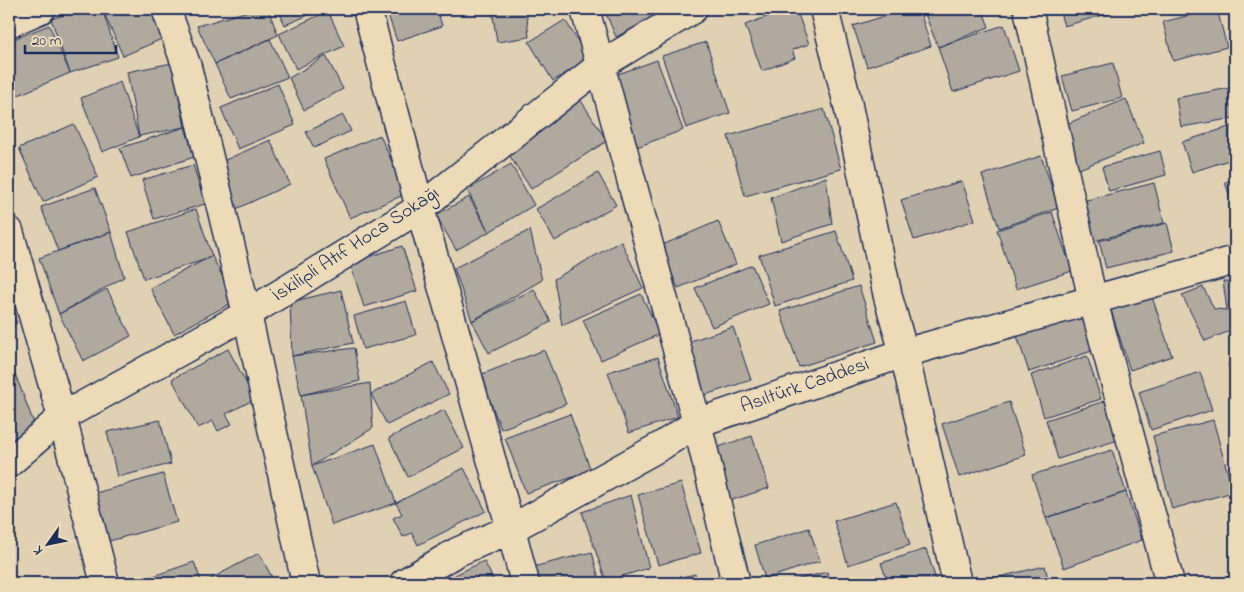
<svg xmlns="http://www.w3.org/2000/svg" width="1244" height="592" font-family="'Indie Flower',sans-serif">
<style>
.building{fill:#b0a99e;stroke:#1b2f5e}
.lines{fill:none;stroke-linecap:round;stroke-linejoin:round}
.minor-casing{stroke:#1b2f5e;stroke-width:31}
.major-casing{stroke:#1b2f5e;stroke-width:31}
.minor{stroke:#eddbb8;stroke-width:28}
.major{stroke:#eddbb8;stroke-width:28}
.labels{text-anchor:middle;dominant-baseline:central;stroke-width:5;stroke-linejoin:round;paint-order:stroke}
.street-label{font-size:20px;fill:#1b2f5e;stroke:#eddbb8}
</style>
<rect width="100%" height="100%" fill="#e0d1b3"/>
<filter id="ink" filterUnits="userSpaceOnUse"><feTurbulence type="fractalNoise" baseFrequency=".02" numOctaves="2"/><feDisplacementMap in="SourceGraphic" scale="10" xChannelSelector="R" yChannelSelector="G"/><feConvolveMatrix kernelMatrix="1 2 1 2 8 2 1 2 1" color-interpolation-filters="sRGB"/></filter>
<g filter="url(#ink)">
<!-- building -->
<path class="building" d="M 81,9 L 102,9 L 118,57 L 70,73 L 51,19 Z
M 102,9 L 159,9 L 171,35 L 123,56 Z
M 255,9 L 268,9 L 278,35 L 215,64 L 197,26 Z
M 278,9 L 323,9 L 285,25 Z
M 386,9 L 437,9 L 442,26 L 397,41 Z
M 452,9 L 476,9 L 452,12 Z
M 492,9 L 526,9 L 529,37 L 497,42 Z
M 604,9 L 650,9 L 654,17 L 616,37 Z
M 787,9 L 796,9 L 809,44 L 792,50 L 795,58 L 762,71 L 745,25 Z
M 907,9 L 919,9 L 931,46 L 867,67 L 853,26 Z
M 923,9 L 982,9 L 989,27 L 938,47 Z
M 1059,9 L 1125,9 L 1064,26 Z
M 1214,9 L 1217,9 L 1227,47 L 1173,61 L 1163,22 Z
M 328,11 L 344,46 L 296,69 L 279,34 Z
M 565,20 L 589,59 L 553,81 L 529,42 Z
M 49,25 L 70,73 L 9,99 L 9,41 Z
M 1004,25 L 1019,71 L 953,92 L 938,47 Z
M 270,39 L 288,77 L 231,99 L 215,64 Z
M 706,42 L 730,113 L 686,128 L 662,56 Z
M 326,56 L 343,89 L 304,110 L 289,78 Z
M 657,60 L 683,130 L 634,148 L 607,78 Z
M 172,63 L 185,127 L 139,136 L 127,72 Z
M 1113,63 L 1122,98 L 1072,111 L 1062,76 Z
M 120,82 L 139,137 L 102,152 L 81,98 Z
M 278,84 L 295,125 L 238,149 L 221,108 Z
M 1235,87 L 1235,118 L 1181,127 L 1176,98 Z
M 580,99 L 607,141 L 531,189 L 504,147 Z
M 1126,99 L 1144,143 L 1074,171 L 1057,128 Z
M 824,109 L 841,169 L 745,196 L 728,136 Z
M 343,115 L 351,131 L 314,148 L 306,132 Z
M 74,124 L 98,177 L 43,202 L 19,148 Z
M 1235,125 L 1235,158 L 1192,172 L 1182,142 Z
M 185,127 L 194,157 L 131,178 L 120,148 Z
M 380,135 L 406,194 L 350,218 L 324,159 Z
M 270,140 L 290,184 L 234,210 L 214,165 Z
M 1160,151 L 1166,175 L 1109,191 L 1102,167 Z
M 1041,156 L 1059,208 L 999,228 L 982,175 Z
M 511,164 L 534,205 L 489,232 L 467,190 Z
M 193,165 L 205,204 L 154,219 L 142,180 Z
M 598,173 L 616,205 L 555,241 L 536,209 Z
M 826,177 L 832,224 L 781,241 L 771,198 Z
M 1235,179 L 1235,213 L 1225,182 Z
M 962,181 L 975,220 L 914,240 L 901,200 Z
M 1154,183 L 1164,223 L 1090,242 L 1079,202 Z
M 95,188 L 111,232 L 58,251 L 41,207 Z
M 469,197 L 489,232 L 456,250 L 436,215 Z
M 196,209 L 212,256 L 204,260 L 144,279 L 128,232 Z
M 1052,212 L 1072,271 L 1016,289 L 997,230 Z
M 718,221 L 736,264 L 678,288 L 660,246 Z
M 1167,223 L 1174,251 L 1106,268 L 1099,241 Z
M 530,230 L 542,280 L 472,321 L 454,268 Z
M 836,231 L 852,281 L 775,306 L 759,255 Z
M 111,232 L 124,277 L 59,314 L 39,258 Z
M 621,241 L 643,288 L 562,325 L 554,279 Z
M 402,246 L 417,291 L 364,307 L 350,263 Z
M 212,256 L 235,301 L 174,334 L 150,288 Z
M 752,265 L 769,304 L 712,327 L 695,288 Z
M 1223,281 L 1235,282 L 1235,329 L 1205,341 L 1182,295 L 1203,287 L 1214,309 L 1227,310 Z
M 859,286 L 877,342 L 799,367 L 780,311 Z
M 107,289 L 131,336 L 83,361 L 59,314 Z
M 534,289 L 551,322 L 489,353 L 472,321 Z
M 341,290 L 353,343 L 292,356 L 290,302 Z
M 641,294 L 660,334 L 601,360 L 583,320 Z
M 1152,297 L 1172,356 L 1130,370 L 1111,310 Z
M 406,301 L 416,335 L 363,349 L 354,316 Z
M 9,307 L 17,323 L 9,327 Z
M 1083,312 L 1095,350 L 1029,372 L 1016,333 Z
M 733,327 L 751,380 L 702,396 L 684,343 Z
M 354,348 L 360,381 L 301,395 L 292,356 Z
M 228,349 L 255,399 L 226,414 L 232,424 L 218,431 L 213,421 L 198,428 L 172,379 Z
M 544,350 L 566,404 L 501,429 L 480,375 Z
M 1087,356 L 1101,399 L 1044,417 L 1031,375 Z
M 658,357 L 678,417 L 629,433 L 608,372 Z
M 433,362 L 449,394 L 387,425 L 371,394 Z
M 1235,362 L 1235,385 L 1228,364 Z
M 12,366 L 37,431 L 9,442 L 9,367 Z
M 1200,372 L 1212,410 L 1151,430 L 1139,392 Z
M 370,383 L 373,428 L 312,466 L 301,395 Z
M 1105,401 L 1118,440 L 1058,459 L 1046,420 Z
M 1009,402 L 1026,455 L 959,477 L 942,424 Z
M 444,410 L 464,448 L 408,477 L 389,438 Z
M 570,414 L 591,471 L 526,493 L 505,438 Z
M 160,420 L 171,464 L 117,477 L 107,432 Z
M 1213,420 L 1233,492 L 1172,509 L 1153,436 Z
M 752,436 L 769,488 L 726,502 L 709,450 Z
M 375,444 L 396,503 L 332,525 L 312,466 Z
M 1112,450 L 1126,492 L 1046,518 L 1032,475 Z
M 464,468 L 486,511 L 418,545 L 412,533 L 403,537 L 393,518 L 402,514 L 396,503 Z
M 163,474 L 177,522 L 106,542 L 92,494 Z
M 681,483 L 701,553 L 658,565 L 638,495 Z
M 1126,492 L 1142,540 L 1064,568 L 1046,518 Z
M 631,495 L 649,568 L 606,581 L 582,512 Z
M 896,502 L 910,545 L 848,565 L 834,521 Z
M 809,528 L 820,561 L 765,579 L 755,545 Z
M 926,549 L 936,580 L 926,583 L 888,583 L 881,563 Z
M 592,552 L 600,583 L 537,583 L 533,567 Z
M 259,553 L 275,583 L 205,583 L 205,582 Z
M 484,561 L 495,583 L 457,583 L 453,576 Z
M 194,562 L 202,583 L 133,583 Z
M 1045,566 L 1049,583 L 978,582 Z
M 827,572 L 830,583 L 783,583 Z
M 695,574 L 698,583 L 657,583 Z"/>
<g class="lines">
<!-- minor casing -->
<g class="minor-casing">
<path id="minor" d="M 166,9 L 187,67 L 247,314 L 306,583
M 367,9 L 420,208 L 511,529 L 525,583
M 585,9 L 697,423 L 736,583
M 824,9 L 847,101 L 888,297 L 904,353 L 957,583
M 1028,9 L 1093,301 L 1170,583
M 9,231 L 62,417 L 105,583
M 9,463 L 62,417 L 247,314 L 420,208 L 601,65 L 693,9
M 404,583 L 457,552 L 511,529 L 661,446 L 697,423 L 904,353 L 1235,260"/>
</g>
<!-- major casing -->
<g class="major-casing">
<path id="major" d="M 9,23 L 41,9"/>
</g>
<!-- minor -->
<use href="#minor" class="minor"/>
<!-- major -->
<use href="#major" class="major"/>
</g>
</g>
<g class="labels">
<!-- street labels -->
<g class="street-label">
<text transform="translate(356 245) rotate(-33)">İskilipli Atıf Hoca Sokağı</text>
<text transform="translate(805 386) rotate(-19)">Asıltürk Caddesi</text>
</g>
</g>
<!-- margin -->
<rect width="1244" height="592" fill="none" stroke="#eddbb8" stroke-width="30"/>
<rect x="15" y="15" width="1214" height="562" fill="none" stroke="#1b2f5e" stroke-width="2" filter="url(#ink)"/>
<!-- north arrow -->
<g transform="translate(48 544) rotate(237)" stroke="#eddbb8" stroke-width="4" paint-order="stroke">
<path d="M0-4L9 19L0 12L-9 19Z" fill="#1b2f5e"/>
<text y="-8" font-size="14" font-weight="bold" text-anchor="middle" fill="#1b2f5e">K</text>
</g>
<!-- scale -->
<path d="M25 45v8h91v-8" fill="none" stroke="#1b2f5e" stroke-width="2.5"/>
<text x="32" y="45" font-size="15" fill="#1b2f5e" stroke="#eddbb8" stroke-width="4" paint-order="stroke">20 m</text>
</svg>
